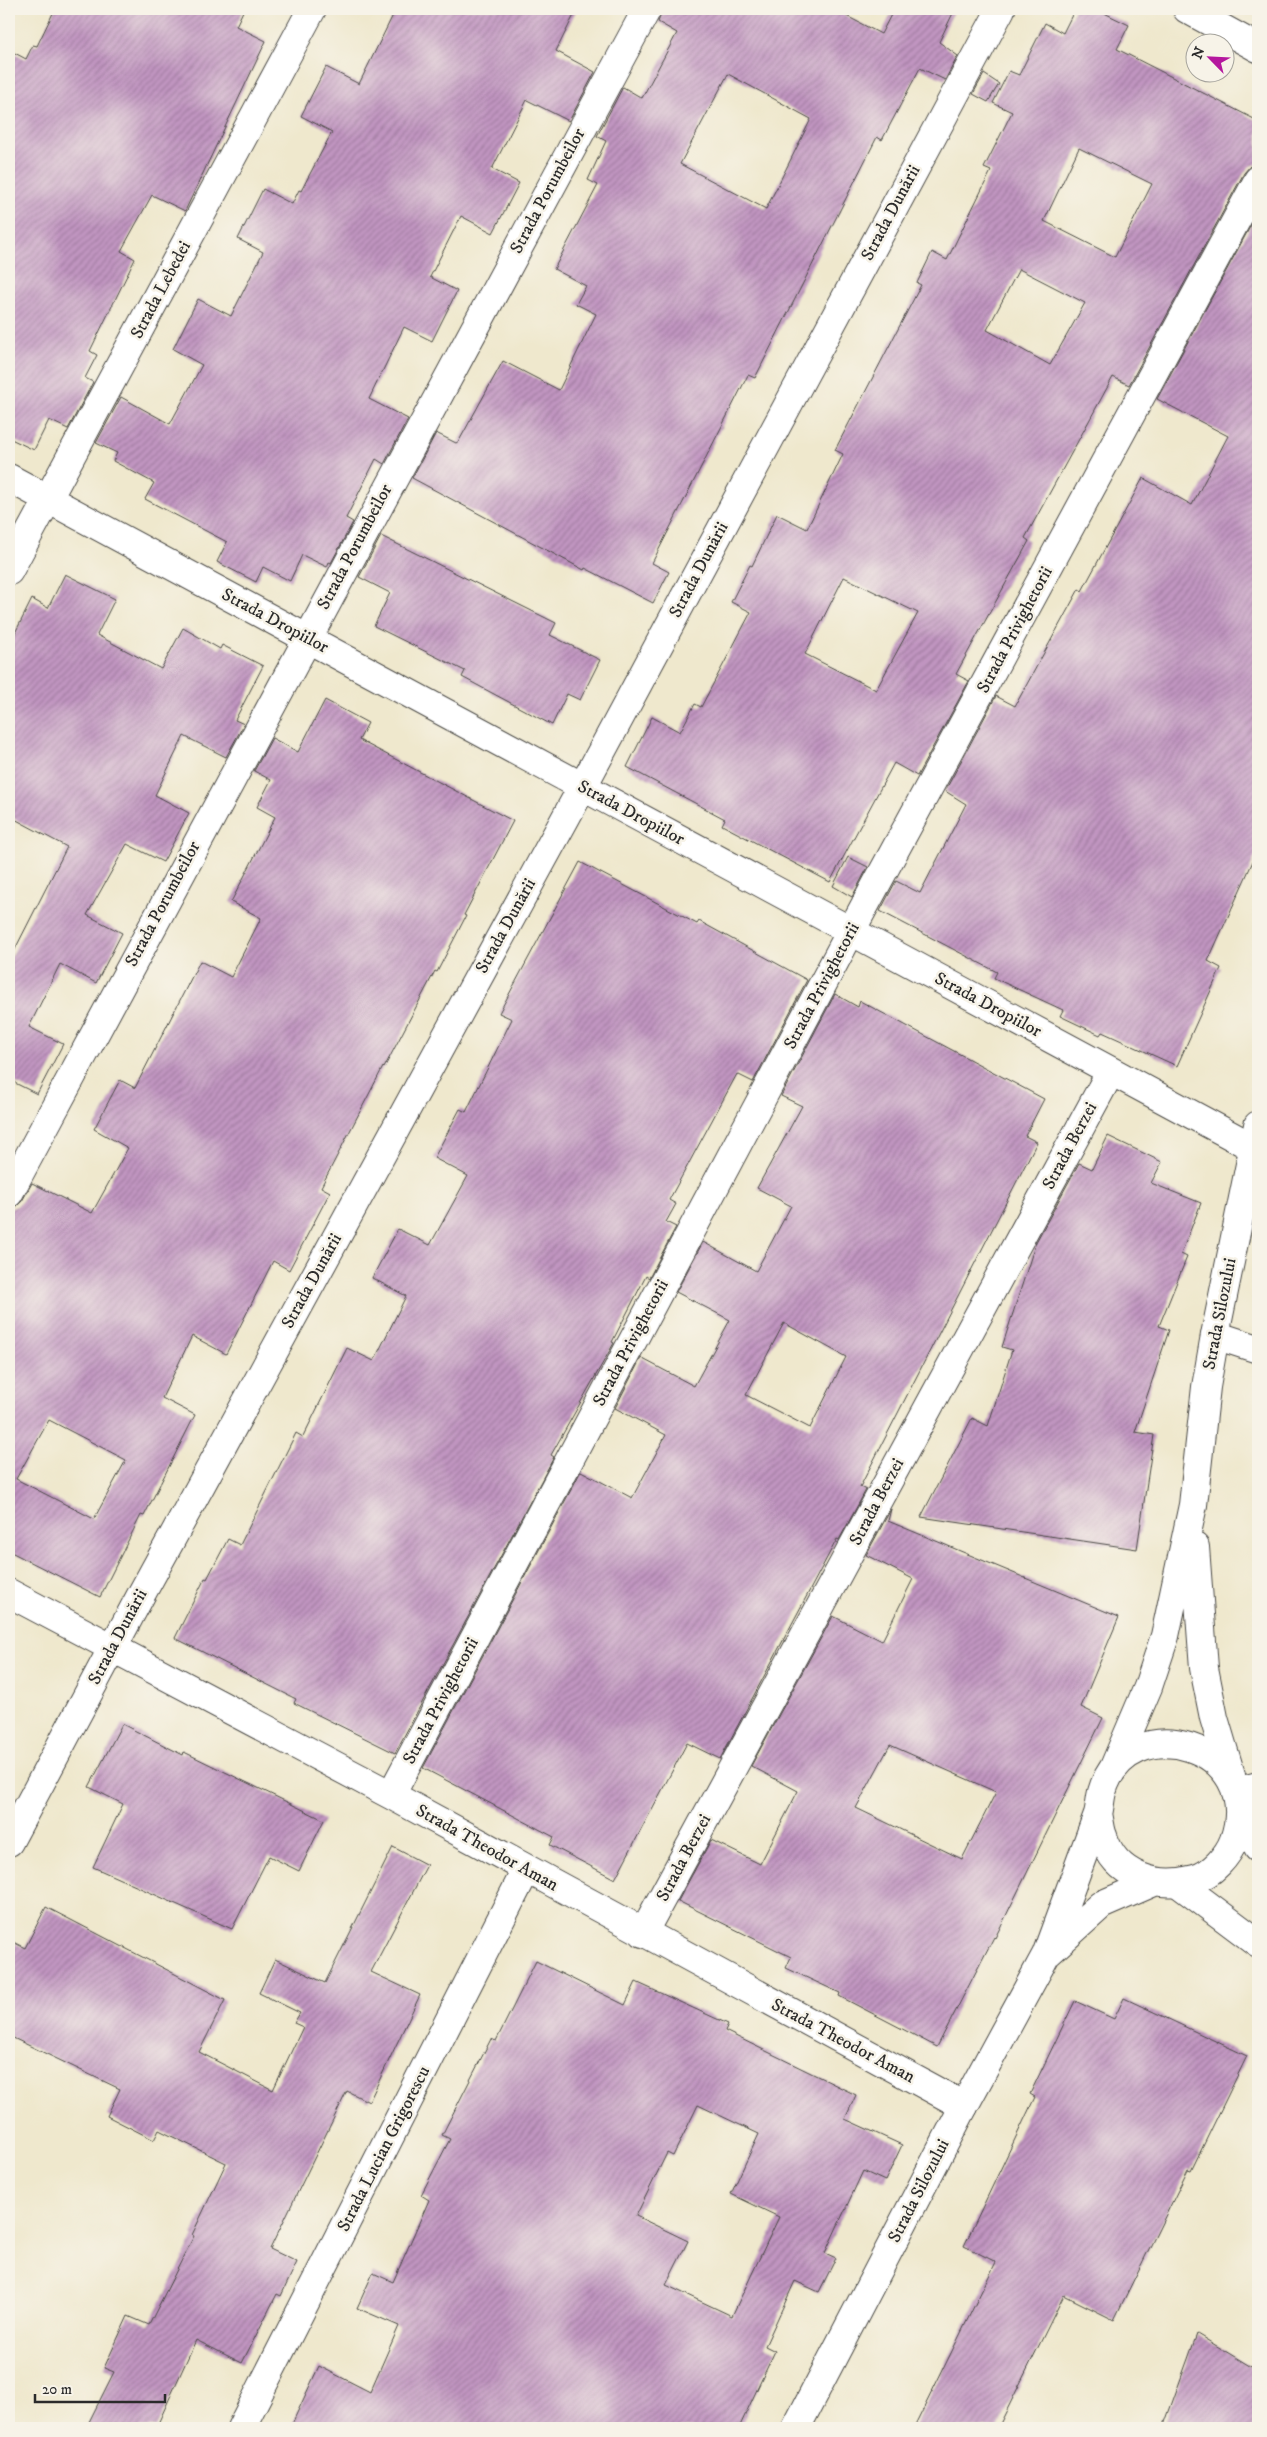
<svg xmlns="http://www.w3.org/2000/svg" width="1267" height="2437" font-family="'IM FELL DW Pica',serif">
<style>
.building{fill:url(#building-hatch);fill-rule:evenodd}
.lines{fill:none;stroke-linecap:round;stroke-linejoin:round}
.minor-casing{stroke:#484743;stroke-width:30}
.major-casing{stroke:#484743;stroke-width:30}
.minor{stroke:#fff;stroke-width:28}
.major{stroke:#fff;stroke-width:28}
.labels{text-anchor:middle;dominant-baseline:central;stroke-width:5;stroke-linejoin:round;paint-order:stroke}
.street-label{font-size:18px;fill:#2b2b2b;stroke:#f7f3e8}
</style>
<defs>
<pattern id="building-hatch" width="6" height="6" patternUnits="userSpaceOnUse" patternTransform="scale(1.25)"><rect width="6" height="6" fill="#c195c1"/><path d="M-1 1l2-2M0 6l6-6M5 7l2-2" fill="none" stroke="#9d7a9d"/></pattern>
</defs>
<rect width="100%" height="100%" fill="#f7f3e8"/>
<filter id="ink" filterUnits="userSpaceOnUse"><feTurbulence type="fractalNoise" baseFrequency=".02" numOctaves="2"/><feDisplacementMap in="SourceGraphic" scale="10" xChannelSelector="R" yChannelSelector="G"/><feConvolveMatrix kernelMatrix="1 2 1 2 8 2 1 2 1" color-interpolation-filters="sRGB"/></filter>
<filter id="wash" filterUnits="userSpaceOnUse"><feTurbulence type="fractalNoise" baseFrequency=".0096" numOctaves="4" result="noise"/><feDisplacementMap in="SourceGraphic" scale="20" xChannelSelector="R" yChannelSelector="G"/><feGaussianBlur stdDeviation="1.12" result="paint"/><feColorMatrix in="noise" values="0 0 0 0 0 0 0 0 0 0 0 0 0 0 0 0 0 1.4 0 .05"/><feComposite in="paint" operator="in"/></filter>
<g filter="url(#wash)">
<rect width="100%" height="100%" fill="#efe8cd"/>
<g id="blocks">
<!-- building -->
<path class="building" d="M 55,9 L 244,9 L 236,26 L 266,41 L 185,211 L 152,195 L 121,251 L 135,259 L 90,351 L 97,355 L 85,378 L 93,382 L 68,429 L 49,420 L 34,450 L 9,438 L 9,50 L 26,59 L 33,45 L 37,46 Z
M 396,9 L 577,9 L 556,51 L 595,72 L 569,121 L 527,100 L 492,169 L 519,183 L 493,233 L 461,216 L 430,277 L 457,291 L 432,341 L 404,327 L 369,399 L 408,419 L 384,464 L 376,459 L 346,518 L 353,522 L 331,563 L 329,562 L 327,567 L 302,555 L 290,581 L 263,567 L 256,582 L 217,562 L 227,542 L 145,499 L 154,483 L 113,461 L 117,453 L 96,443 L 121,397 L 170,424 L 202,365 L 173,349 L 198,299 L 231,316 L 263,252 L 238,239 L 263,189 L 292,204 L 299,190 L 301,191 L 332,132 L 301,116 L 326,67 L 359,84 Z
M 663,9 L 833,9 L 881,34 L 894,9 L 955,9 L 939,42 L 958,56 L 945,80 L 920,68 L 882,140 L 877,137 L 755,378 L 748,375 L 652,563 L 669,572 L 653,603 L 585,568 L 584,570 L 412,478 L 436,433 L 456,443 L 459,441 L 503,361 L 559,390 L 596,314 L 576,304 L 586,286 L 554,269 L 598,185 L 588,180 L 606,141 L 597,136 L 623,87 L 642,98 L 677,33 L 658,22 ZM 728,74 L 811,119 L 766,209 L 680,164 Z
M 1075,9 L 1096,9 L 1129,25 L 1117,49 L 1258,121 L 1258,164 L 1250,166 L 1244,173 L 1129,385 L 1113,377 L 1025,538 L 1029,541 L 956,674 L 969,681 L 917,776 L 894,763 L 830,882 L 722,825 L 725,819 L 627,767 L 652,717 L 680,732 L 695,704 L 701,707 L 751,612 L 731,602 L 750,565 L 752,566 L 777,514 L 807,529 L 843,454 L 835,450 L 921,285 L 917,283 L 932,252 L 947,260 L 991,171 L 984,168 L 1012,112 L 993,103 L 1009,71 L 1019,75 L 1045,23 L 1063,33 ZM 1079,148 L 1152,184 L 1115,257 L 1044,221 ZM 1019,269 L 1085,303 L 1050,365 L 987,330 ZM 844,577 L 918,613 L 876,690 L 805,654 Z
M 984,74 L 999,84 L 988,102 L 973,94 Z
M 1258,212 L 1258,850 L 1208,961 L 1221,968 L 1177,1066 L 1102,1032 L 1100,1035 L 1060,1016 L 1063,1010 L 994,978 L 997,972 L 880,911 L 896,881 L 920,893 L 966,804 L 945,791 L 996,696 L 1015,706 L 1079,589 L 1082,591 L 1143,478 L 1192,505 L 1228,436 L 1157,399 Z
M 381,536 L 556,623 L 550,635 L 600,660 L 580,700 L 567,694 L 552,725 L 462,677 L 465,671 L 374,626 L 390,593 L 359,577 Z
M 65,574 L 115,599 L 97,635 L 161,669 L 183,628 L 220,649 L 222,645 L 263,666 L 235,720 L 244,724 L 226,757 L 184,736 L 155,795 L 189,813 L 163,862 L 127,844 L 87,915 L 122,933 L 96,983 L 60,964 L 29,1027 L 63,1044 L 37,1094 L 9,1080 L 9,961 L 67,847 L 9,816 L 9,645 L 32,599 L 48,608 Z
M 325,700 L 368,723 L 359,740 L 513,821 L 464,915 L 466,916 L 437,972 L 435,971 L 384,1068 L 383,1067 L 321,1187 L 330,1192 L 289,1270 L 273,1261 L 226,1354 L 192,1336 L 162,1398 L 195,1415 L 144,1516 L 141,1515 L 100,1597 L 9,1551 L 9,1209 L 17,1206 L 22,1201 L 32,1183 L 92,1213 L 128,1148 L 94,1129 L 120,1080 L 135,1088 L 200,961 L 231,977 L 261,918 L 231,902 L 275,817 L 257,807 L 271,780 L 254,771 L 272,738 L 298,752 ZM 49,1420 L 126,1460 L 94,1519 L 16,1479 Z
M 848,857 L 868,867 L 852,897 L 833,886 Z
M 580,862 L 697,924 L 699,921 L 807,980 L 753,1082 L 737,1074 L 669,1200 L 676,1204 L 666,1222 L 676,1227 L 649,1278 L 646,1276 L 612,1342 L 614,1343 L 551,1455 L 554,1457 L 395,1753 L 294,1703 L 296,1699 L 175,1638 L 205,1578 L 207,1579 L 228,1539 L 240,1545 L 296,1433 L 303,1437 L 347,1348 L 374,1361 L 406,1296 L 372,1278 L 398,1229 L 430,1245 L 468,1176 L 434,1158 L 460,1109 L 466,1112 L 512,1019 L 499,1013 Z
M 835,994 L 858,1007 L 860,1001 L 1044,1099 L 1025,1136 L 1037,1142 L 860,1487 L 866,1490 L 839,1540 L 837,1539 L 720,1759 L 687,1743 L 615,1879 L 550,1845 L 554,1837 L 423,1768 L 581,1471 L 632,1498 L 666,1435 L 615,1408 L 641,1358 L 694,1386 L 730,1320 L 676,1292 L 703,1242 L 756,1271 L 791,1206 L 757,1188 L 802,1106 L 781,1096 ZM 784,1323 L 846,1357 L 810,1428 L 746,1395 Z
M 1108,1136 L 1162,1162 L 1151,1183 L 1201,1203 L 1181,1254 L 1187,1257 L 1159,1326 L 1169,1330 L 1135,1432 L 1154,1435 L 1137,1549 L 921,1517 L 972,1418 L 988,1426 L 1012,1350 L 1002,1347 L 1036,1242 L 1079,1163 L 1092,1169 Z
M 891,1509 L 888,1521 L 1119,1617 L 1081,1707 L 1103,1718 L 995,1938 L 994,1937 L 937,2047 L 839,1996 L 840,1993 L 786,1968 L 791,1957 L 678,1901 L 711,1840 L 760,1864 L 798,1791 L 751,1766 L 833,1616 L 882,1641 L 913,1579 L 866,1555 ZM 890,1745 L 996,1792 L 962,1859 L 856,1808 Z
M 122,1724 L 183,1755 L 184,1752 L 324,1820 L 299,1871 L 269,1856 L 232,1929 L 93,1867 L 123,1804 L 89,1787 Z
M 393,1847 L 427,1865 L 371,1972 L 420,1995 L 369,2102 L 347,2091 L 270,2249 L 297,2262 L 281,2296 L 277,2294 L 242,2363 L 196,2340 L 156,2428 L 86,2428 L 114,2372 L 104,2368 L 128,2316 L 149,2325 L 194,2236 L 192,2235 L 226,2163 L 159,2130 L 154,2140 L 107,2116 L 120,2089 L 9,2036 L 9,1940 L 25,1948 L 46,1907 L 225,2000 L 199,2052 L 273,2090 L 303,2027 L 294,2023 L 300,2013 L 259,1993 L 275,1959 L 325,1983 Z
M 536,1961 L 625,2005 L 636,1982 L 728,2024 L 725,2031 L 856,2095 L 845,2119 L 902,2145 L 885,2181 L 863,2171 L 825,2253 L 836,2258 L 819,2292 L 795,2281 L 765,2346 L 775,2351 L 739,2428 L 290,2428 L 319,2366 L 370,2392 L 399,2326 L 357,2308 L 373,2273 L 393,2282 L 429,2200 L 421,2195 L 450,2139 L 442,2135 L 491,2039 L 496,2041 ZM 698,2105 L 759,2134 L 731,2194 L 779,2217 L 732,2316 L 666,2285 L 688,2241 L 636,2216 L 667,2153 L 673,2156 Z
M 1124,1998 L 1247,2056 L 1191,2171 L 1188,2170 L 1114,2320 L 1064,2295 L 998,2428 L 914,2428 L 996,2262 L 964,2246 L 1035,2097 L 1030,2094 L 1075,2001 L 1114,2019 Z
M 1197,2334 L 1258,2371 L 1258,2414 L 1252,2428 L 1163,2428 Z"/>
</g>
</g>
<g filter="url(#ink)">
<use href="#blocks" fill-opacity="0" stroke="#484743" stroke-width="1"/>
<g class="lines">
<!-- minor casing -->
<g class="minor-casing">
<path id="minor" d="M 1187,9 L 1258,48
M 9,478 L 1254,1148
M 9,571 L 312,9
M 9,1193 L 647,9
M 1215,1335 L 1258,1349
M 9,1593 L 391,1795 L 964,2106
M 1236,1792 L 1258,1786
M 391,1795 L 851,931 L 1258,180
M 1239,1804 L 1258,1848
M 9,1842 L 142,1593 L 583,786 L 1001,9
M 1178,1883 L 1258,1943
M 643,1933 L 1111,1071
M 241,2428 L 526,1870"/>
</g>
<!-- major casing -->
<g class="major-casing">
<path id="major" d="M 1195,1547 L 1204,1668 L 1214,1718 L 1231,1775
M 1114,1767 L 1148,1687 L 1165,1636 L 1193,1505 L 1206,1387 L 1215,1335 L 1258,1125
M 1049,1952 L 1101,1905 L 1154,1882
M 796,2428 L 964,2106 L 1046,1955 L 1098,1814 C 1100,1807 1100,1799 1102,1792 C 1128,1704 1267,1745 1234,1840 C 1228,1856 1212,1874 1195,1879 C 1158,1889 1115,1877 1103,1836 C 1100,1829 1100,1821 1098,1814"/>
</g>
<!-- minor -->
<use href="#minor" class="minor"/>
<!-- major -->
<use href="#major" class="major"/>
</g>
</g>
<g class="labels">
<!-- street labels -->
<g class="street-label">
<text transform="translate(548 191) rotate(-62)">Strada Porumbeilor</text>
<text transform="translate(891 213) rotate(-62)">Strada Dunării</text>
<text transform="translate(161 290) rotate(-62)">Strada Lebedei</text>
<text transform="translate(355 547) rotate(-62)">Strada Porumbeilor</text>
<text transform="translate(699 570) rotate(-62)">Strada Dunării</text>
<text transform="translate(275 621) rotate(28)">Strada Dropiilor</text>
<text transform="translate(1015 630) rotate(-62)">Strada Privighetorii</text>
<text transform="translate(631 813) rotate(28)">Strada Dropiilor</text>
<text transform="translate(163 904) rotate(-62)">Strada Porumbeilor</text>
<text transform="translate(506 926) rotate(-61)">Strada Dunării</text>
<text transform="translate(822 986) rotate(-62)">Strada Privighetorii</text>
<text transform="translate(988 1005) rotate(28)">Strada Dropiilor</text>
<text transform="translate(1070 1146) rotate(-62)">Strada Berzei</text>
<text transform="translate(312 1281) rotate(-61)">Strada Dunării</text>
<text transform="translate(1220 1314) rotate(-79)">Strada Silozului</text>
<text transform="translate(631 1343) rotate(-62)">Strada Privighetorii</text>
<text transform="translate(877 1502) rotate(-62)">Strada Berzei</text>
<text transform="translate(118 1637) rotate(-62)">Strada Dunării</text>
<text transform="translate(441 1701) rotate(-62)">Strada Privighetorii</text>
<text transform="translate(487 1848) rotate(29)">Strada Theodor Aman</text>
<text transform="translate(684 1858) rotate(-62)">Strada Berzei</text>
<text transform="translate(843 2041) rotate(28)">Strada Theodor Aman</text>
<text transform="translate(384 2149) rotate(-63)">Strada Lucian Grigorescu</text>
<text transform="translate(919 2191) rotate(-63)">Strada Silozului</text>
</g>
</g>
<!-- margin -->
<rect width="1267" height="2437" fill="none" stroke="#f7f3e8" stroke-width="30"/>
<!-- north arrow -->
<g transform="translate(1210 58) rotate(294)"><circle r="24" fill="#f7f3e8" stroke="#a5a39c"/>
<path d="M0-4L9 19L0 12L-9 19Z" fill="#b5179e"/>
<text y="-8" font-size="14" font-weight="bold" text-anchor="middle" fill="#2b2b2b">N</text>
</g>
<!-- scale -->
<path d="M35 2394v8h130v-8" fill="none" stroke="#2b2b2b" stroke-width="2.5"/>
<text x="42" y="2394" font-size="15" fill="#2b2b2b" stroke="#f7f3e8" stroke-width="4" paint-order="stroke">20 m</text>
</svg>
